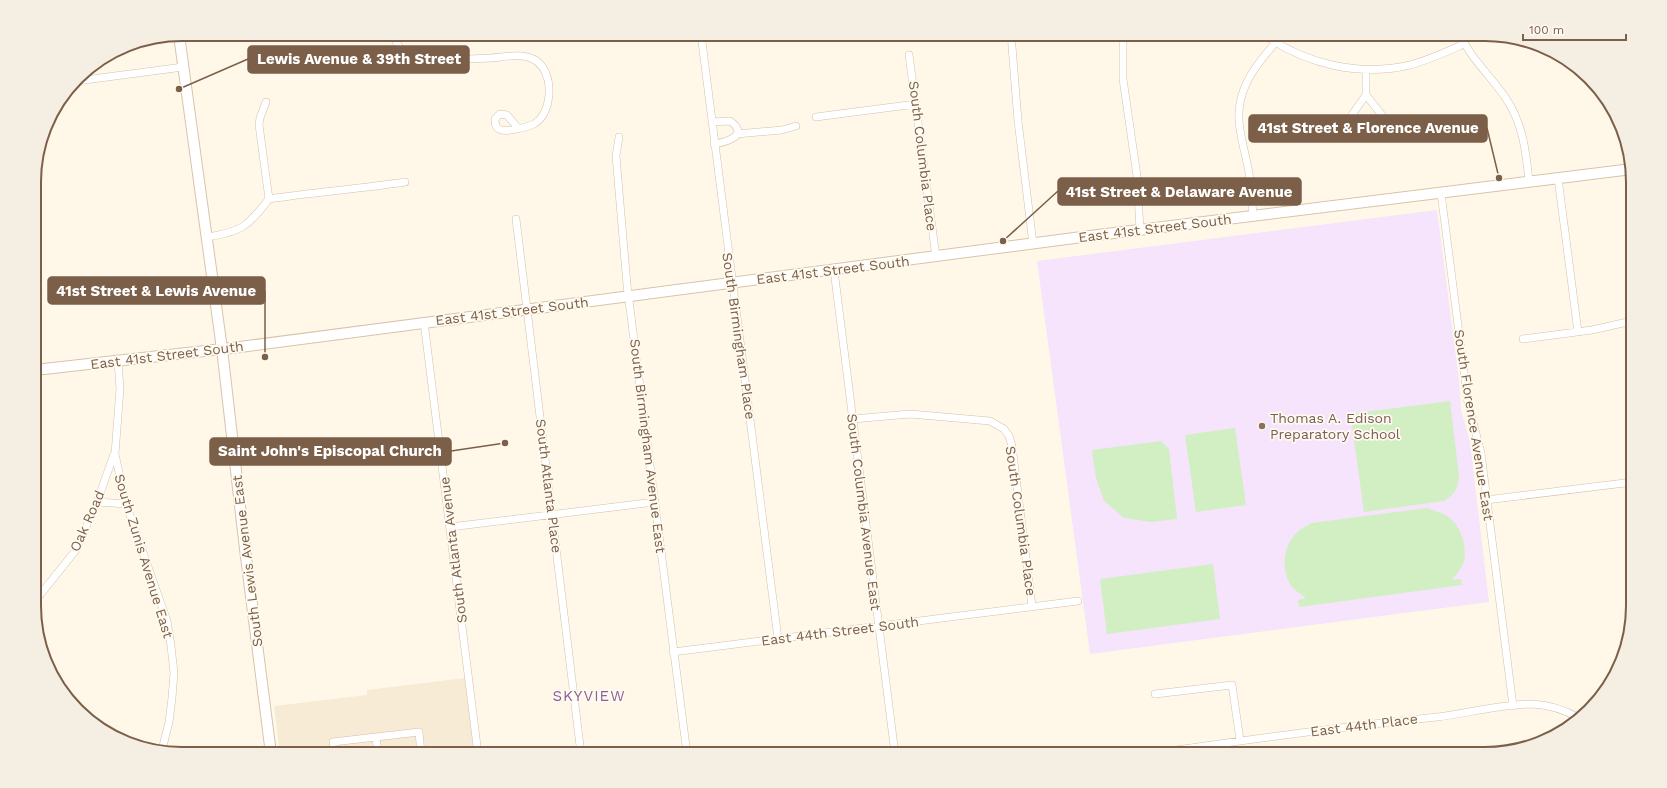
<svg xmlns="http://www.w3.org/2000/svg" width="1667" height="788" font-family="'Work Sans',sans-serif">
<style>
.residential{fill:#f7ebd5}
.education{fill:#f5e4fb}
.green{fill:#d1efc3}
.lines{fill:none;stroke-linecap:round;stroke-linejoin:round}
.street-casing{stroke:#d3c0ab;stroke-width:8}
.secondary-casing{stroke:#d9c3aa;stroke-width:12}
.street{stroke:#fff;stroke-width:7}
.secondary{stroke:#fff;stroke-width:10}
.education-dot{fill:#8d6e63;stroke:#fffaf0;stroke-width:1.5}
.labels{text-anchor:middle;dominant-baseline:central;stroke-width:3.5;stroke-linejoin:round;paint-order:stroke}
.street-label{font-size:14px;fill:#7c5f48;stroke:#fffaf0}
.education-label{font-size:14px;fill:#785e54;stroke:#fffaf0;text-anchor:start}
.neighbourhood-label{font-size:15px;letter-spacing:1px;fill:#8b5f99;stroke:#fffaf0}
.rim{fill:none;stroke:#7c5f48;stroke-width:2}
.leader{fill:none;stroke:#7c5f48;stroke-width:1.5}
.callout-dot{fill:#7c5f48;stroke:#fffaf0;stroke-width:1.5}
.callout{fill:#7c5f48;stroke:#7c5f48;stroke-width:1.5}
.callout-label{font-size:15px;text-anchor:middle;font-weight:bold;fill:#fff}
</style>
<rect width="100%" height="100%" fill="#fff8e8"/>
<!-- residential -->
<path class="residential" d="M 465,678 L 474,754 L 280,754 L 274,706 L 367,695 L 367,690 Z"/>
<!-- education -->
<path class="education" d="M 1437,210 L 1459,380 L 1461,410 L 1470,442 L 1489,602 L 1090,654 L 1037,261 Z"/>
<!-- green -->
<path class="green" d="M 1450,401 L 1459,476 C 1458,489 1455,494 1444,501 L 1364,512 L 1351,418 L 1357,413 Z
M 1235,428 L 1246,505 L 1196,512 L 1185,435 Z
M 1161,441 L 1169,449 L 1177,519 L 1151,522 L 1124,518 L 1104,501 L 1096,478 L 1092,450 Z
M 1427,508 C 1435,511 1444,513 1450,518 C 1462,528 1468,549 1463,564 C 1460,570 1456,575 1452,580 L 1461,579 L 1462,585 L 1299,607 L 1298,600 L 1306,598 C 1302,595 1297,592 1293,588 C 1279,571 1283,542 1301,529 C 1304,527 1308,525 1312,523 Z
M 1213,564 L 1220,619 L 1107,634 L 1100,579 Z"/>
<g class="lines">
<!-- street casing -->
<g class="street-casing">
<path id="street" d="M 393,34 C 395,41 398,47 404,52 C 421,63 471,59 491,58 C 505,57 520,53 533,59 C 542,63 546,72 548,80 C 551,95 548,116 534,124 C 528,127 522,128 516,129 C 511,130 504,132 499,129 C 495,127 495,123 495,119 L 500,114 L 507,115 L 518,128
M 701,34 L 778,639
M 1011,34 L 1018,121 L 1033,244
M 1123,34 L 1123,79 L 1137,176 L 1140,230
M 1263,34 C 1305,64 1359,77 1410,65 C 1429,60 1446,52 1464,44
M 1460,34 C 1470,58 1490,75 1505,97 C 1523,123 1526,151 1529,182
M 909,55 L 936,257
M 1366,70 L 1366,95 L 1382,115 L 1382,125 C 1374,134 1364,134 1353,132 L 1350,129 L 1349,119 L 1366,95
M 77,81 L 183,67
M 266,102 L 260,118 L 259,125 L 269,199
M 816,117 L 916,104
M 712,122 L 730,121 C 750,135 727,142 714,144
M 737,134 L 782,130 L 796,126
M 619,137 L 616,156 L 627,285 L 687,754
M 1558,178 L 1578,332
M 1441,193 L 1468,403 L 1481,453 L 1513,706
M 1253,216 C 1252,202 1251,187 1249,173 C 1243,138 1230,115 1248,80 C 1255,66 1265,55 1275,43
M 516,219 L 581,754
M 207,237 C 242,232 248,226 269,199 C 314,192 360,189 405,182
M 834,270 L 895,754
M 424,322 L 478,754
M 1523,339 L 1592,330 L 1632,321
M 118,361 L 120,389 L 115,454 L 125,501 L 167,621 L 171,646 L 174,673 L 172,698 L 169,722 L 162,750
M 853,419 L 910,414 L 990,421 L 1004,429 L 1009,436 L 1012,446 L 1032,606
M 1486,500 L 1633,482
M 97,502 L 126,504
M 450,527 L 655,502
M 35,601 L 76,550 L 97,502 L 114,454
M 673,652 L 1078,601
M 1155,694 L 1232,685 L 1240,740
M 376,737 L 378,754
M 335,754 L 333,742 L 419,732 L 421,754
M 1148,754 C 1244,740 1340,727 1437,717 C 1469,713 1501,704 1533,704 C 1549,705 1565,710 1579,718"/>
</g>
<!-- secondary casing -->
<g class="secondary-casing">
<path id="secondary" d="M 179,35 L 222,349 L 245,549 L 271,754
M 35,370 L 240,347 L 1082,237 L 1632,169"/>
</g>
<!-- street -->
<use href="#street" class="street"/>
<!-- secondary -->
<use href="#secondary" class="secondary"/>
</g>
<!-- markers -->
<circle class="education-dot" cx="1262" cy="426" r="4"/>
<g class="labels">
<!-- street labels -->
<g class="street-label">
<text transform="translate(923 156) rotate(83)">South Columbia Place</text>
<text transform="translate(1155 228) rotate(-7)">East 41st Street South</text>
<text transform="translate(833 270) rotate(-7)">East 41st Street South</text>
<text transform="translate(512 311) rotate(-7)">East 41st Street South</text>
<text transform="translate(739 336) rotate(82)">South Birmingham Place</text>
<text transform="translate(167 355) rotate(-7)">East 41st Street South</text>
<text transform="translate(1474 425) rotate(81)">South Florence Avenue East</text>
<text transform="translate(648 446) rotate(83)">South Birmingham Avenue East</text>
<text transform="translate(549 486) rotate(83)">South Atlanta Place</text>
<text transform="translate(864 512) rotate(83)">South Columbia Avenue East</text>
<text transform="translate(87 521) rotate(-66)">Oak Road</text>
<text transform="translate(1021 521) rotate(82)">South Columbia Place</text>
<text transform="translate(453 550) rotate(-97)">South Atlanta Avenue</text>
<text transform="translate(144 556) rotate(73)">South Zunis Avenue East</text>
<text transform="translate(247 561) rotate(-97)">South Lewis Avenue East</text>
<text transform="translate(840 631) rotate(-7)">East 44th Street South</text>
<text transform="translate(1364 725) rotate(-7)">East 44th Place</text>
</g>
<!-- education labels -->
<g class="education-label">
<text x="1270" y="418">Thomas A. Edison<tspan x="1270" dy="16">Preparatory School</tspan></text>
</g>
<!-- neighbourhood labels -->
<g class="neighbourhood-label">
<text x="589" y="696">SKYVIEW</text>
</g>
</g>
<!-- crop -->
<path d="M0 0H1667V788H0ZM182 41H1485A141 141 0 0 1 1626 182V606A141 141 0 0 1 1485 747H182A141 141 0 0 1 41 606V182A141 141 0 0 1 182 41Z" fill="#f5eee3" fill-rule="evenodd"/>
<path class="rim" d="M182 41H1485A141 141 0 0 1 1626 182V606A141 141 0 0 1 1485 747H182A141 141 0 0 1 41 606V182A141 141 0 0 1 182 41Z"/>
<!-- callouts -->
<path class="leader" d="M179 89L248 59M1499 178L1487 128M1003 241L1058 191M265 357L265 291M505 443L451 451"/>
<g class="callout-dot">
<circle cx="179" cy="89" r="4"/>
<circle cx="1499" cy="178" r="4"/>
<circle cx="1003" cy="241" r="4"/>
<circle cx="265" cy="357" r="4"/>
<circle cx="505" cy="443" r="4"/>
</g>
<g class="callout">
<rect x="248" y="46" width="221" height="27" rx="4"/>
<rect x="1249" y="115" width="238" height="27" rx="4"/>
<rect x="1058" y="178" width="243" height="27" rx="4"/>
<rect x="48" y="277" width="217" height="27" rx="4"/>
<rect x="210" y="438" width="241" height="27" rx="4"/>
</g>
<g class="callout-label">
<text x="359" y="64">Lewis Avenue &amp; 39th Street</text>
<text x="1368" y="133">41st Street &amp; Florence Avenue</text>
<text x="1179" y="197">41st Street &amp; Delaware Avenue</text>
<text x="156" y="296">41st Street &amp; Lewis Avenue</text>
<text x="330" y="456">Saint John's Episcopal Church</text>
</g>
<!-- scale -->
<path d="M1523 34v6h103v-6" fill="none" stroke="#7c5f48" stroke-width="2"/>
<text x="1529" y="34" font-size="12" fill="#7c5f48" stroke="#fffaf0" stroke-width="3" paint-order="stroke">100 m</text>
</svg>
